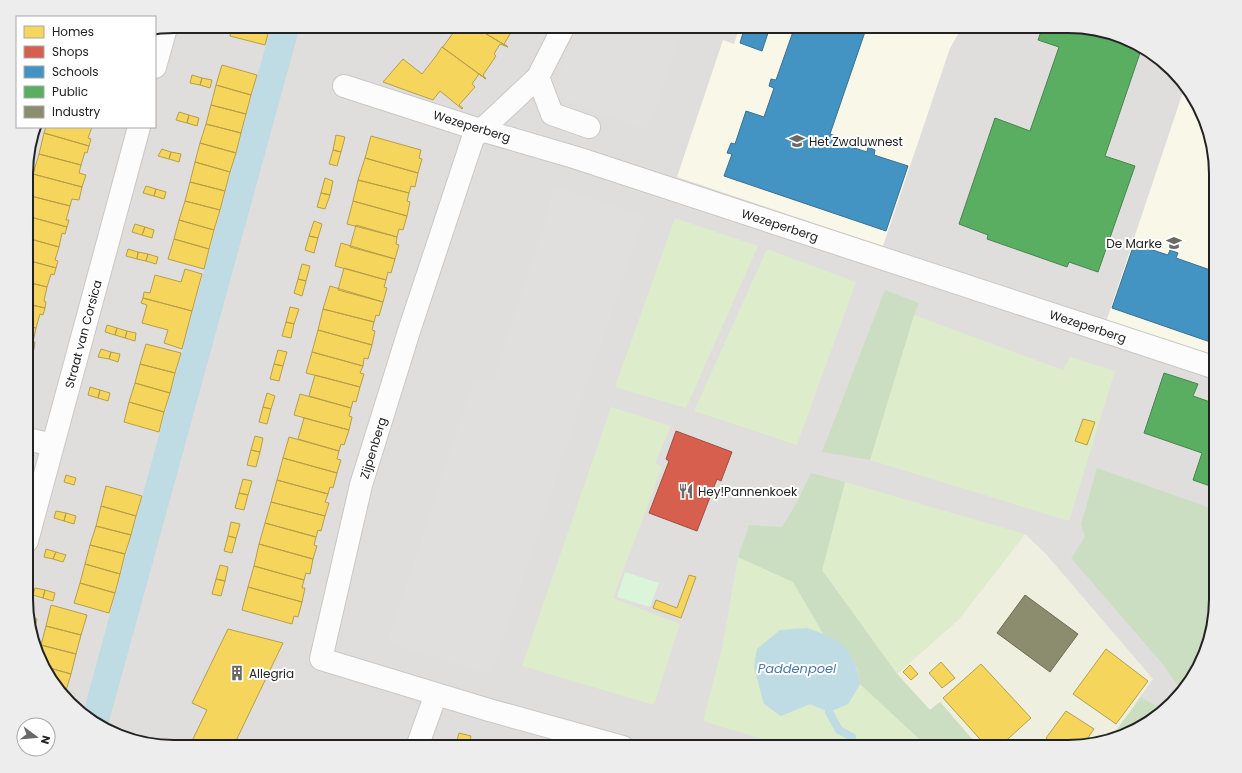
<svg xmlns="http://www.w3.org/2000/svg" width="1242" height="773" font-family="Poppins,sans-serif">
<style>
.residential{fill:#dfdedc}
.education{fill:#f8f7e8}
.farmland{fill:#efefdf}
.grass{fill:#ddeccb}
.forest{fill:#cbdec1}
.park{fill:#daf5da}
.parking{fill:#e0dfde}
.water{fill:#bfdbe3}
.homes{fill:#f6d55c;stroke:#b69f4b}
.shops{fill:#d6604d;stroke:#a04d40}
.schools{fill:#4393c3;stroke:#397193}
.public{fill:#5aae61;stroke:#49844e}
.industry{fill:#8c8c6e;stroke:#6c6c57}
.lines{fill:none;stroke-linecap:round;stroke-linejoin:round}
.stream{stroke:#bfdbe3;stroke-width:8}
.street-casing{stroke:#c9c8c7;stroke-width:24}
.street{stroke:#fdfcfc;stroke-width:22}
.labels{text-anchor:middle;dominant-baseline:central;stroke-width:4;stroke-linejoin:round;paint-order:stroke}
.street-label{font-size:12px;fill:#222;stroke:#fff}
.poi-label{font-size:12px;fill:#222;stroke:#fff;text-anchor:start}
.water-label{font-size:13px;font-style:italic;fill:#4a7aab;stroke:#fff}
.rim{fill:none;stroke:#222;stroke-width:2}
</style>
<rect width="100%" height="100%" fill="#f0eeeb"/>
<!-- residential -->
<path class="residential" d="M 174,26 L 1068,26 L 1115,34 L 1150,51 L 1196,100 L 1216,165 L 1216,608 L 1208,646 L 1191,681 L 1142,727 L 1077,747 L 174,747 L 136,742 L 92,722 L 51,681 L 27,618 L 27,155 L 36,127 L 155,127 L 155,30 Z"/>
<!-- education -->
<path class="education" d="M 740,26 L 963,26 L 950,48 L 883,246 L 677,177 L 723,40 L 734,44 Z
M 1184,89 L 1186,90 L 1196,100 L 1216,165 L 1216,357 L 1106,322 Z"/>
<!-- farmland -->
<path class="farmland" d="M 1025,534 L 1046,554 L 1153,679 L 1112,736 L 1077,747 L 979,747 L 940,702 L 930,710 L 897,674 L 959,619 Z"/>
<!-- grass -->
<path class="grass" d="M 675,218 L 758,246 L 686,408 L 615,387 Z
M 767,249 L 856,282 L 797,445 L 694,411 Z
M 914,315 L 1063,370 L 1070,357 L 1115,371 L 1069,521 L 870,460 Z
M 611,407 L 671,426 L 655,463 L 662,467 L 613,598 L 680,624 L 654,705 L 522,666 Z
M 845,482 L 1025,534 L 959,619 L 897,674 L 822,570 Z
M 738,557 L 793,582 L 824,635 L 807,628 L 754,667 L 764,704 L 781,715 L 810,704 L 830,712 L 848,704 L 860,684 L 928,747 L 789,747 L 703,721 L 722,648 Z"/>
<!-- forest -->
<path class="forest" d="M 885,290 L 919,303 L 914,315 L 870,460 L 822,452 Z
M 1097,468 L 1216,510 C 1216,566 1226,648 1181,690 L 1161,662 L 1071,558 L 1085,537 L 1081,525 Z
M 811,473 L 845,482 L 822,570 L 897,674 L 930,710 L 940,702 L 979,747 L 928,747 L 860,684 L 857,668 L 840,643 L 824,635 L 793,582 L 738,557 L 749,525 L 782,527 L 797,502 Z
M 1141,697 L 1161,709 L 1142,727 L 1112,736 Z"/>
<!-- park -->
<path class="park" d="M 625,572 L 659,583 L 650,607 L 617,597 Z"/>
<!-- parking -->
<path class="parking" d="M 577,26 L 684,26 L 647,130 L 552,94 Z
M 556,187 L 644,217 L 585,389 L 491,675 L 388,642 L 475,377 L 493,382 Z"/>
<!-- water -->
<path class="water" d="M 271,26 L 300,26 L 107,729 L 92,722 L 83,713 Z
M 807,628 C 818,632 830,636 839,642 C 853,651 857,670 860,684 L 848,704 L 829,712 L 810,704 L 781,716 L 764,704 L 754,667 L 757,649 L 780,630 Z"/>
<!-- homes -->
<path class="homes" d="M 232,26 L 270,26 L 265,45 L 230,36 Z
M 458,26 L 473,26 L 508,47 L 500,44 L 494,54 L 496,56 L 483,75 L 486,79 L 442,47 L 443,47 Z
M 473,26 L 515,26 L 504,44 L 508,47 Z
M 442,47 L 486,79 L 479,74 L 472,84 L 475,87 L 459,105 L 463,108 L 462,109 L 440,91 L 433,100 L 383,82 L 403,59 L 422,74 L 436,56 Z
M 222,65 L 257,75 L 251,95 L 216,85 Z
M 192,75 L 202,78 L 200,85 L 190,83 Z
M 202,78 L 212,80 L 210,88 L 200,85 Z
M 216,85 L 251,95 L 246,114 L 211,105 Z
M 211,105 L 246,114 L 241,133 L 206,124 Z
M 179,112 L 189,115 L 187,123 L 176,120 Z
M 189,115 L 199,118 L 197,126 L 187,123 Z
M 206,124 L 241,133 L 236,153 L 200,143 Z
M 46,127 L 92,127 L 88,138 L 91,139 L 89,146 L 44,133 Z
M 44,133 L 89,146 L 87,153 L 85,152 L 81,165 L 39,154 Z
M 336,135 L 345,137 L 341,152 L 333,150 Z
M 371,136 L 421,150 L 419,158 L 422,159 L 418,173 L 365,158 Z
M 200,143 L 236,153 L 230,172 L 195,162 Z
M 162,149 L 171,152 L 169,159 L 158,156 Z
M 333,150 L 341,152 L 337,166 L 329,164 Z
M 171,152 L 181,154 L 179,162 L 169,159 Z
M 39,154 L 81,165 L 79,173 L 86,175 L 82,187 L 33,174 Z
M 365,158 L 418,173 L 415,187 L 411,186 L 409,193 L 358,180 Z
M 195,162 L 230,172 L 225,191 L 190,182 Z
M 33,174 L 82,187 L 79,200 L 72,199 L 70,206 L 27,195 Z
M 325,178 L 333,181 L 330,195 L 321,193 Z
M 358,180 L 409,193 L 407,201 L 410,202 L 407,216 L 353,201 Z
M 190,182 L 225,191 L 220,210 L 185,201 Z
M 146,186 L 156,189 L 154,196 L 143,193 Z
M 156,189 L 166,192 L 164,199 L 154,196 Z
M 321,193 L 330,195 L 325,209 L 317,207 Z
M 27,195 L 70,206 L 66,220 L 69,220 L 67,227 L 27,216 Z
M 185,201 L 220,210 L 214,230 L 179,220 Z
M 353,201 L 407,216 L 403,230 L 399,229 L 397,237 L 347,224 Z
M 27,216 L 67,227 L 65,234 L 62,233 L 59,247 L 27,238 Z
M 179,220 L 214,230 L 209,249 L 174,239 Z
M 314,221 L 322,224 L 318,238 L 309,236 Z
M 135,224 L 145,227 L 142,235 L 132,232 Z
M 356,225 L 397,237 L 396,244 L 399,245 L 395,259 L 350,247 Z
M 145,227 L 154,230 L 152,238 L 142,235 Z
M 309,236 L 318,238 L 314,253 L 305,250 Z
M 27,238 L 59,247 L 55,260 L 58,261 L 56,268 L 27,260 Z
M 174,239 L 209,249 L 204,269 L 168,259 Z
M 341,243 L 395,259 L 391,273 L 388,272 L 386,280 L 335,266 Z
M 128,249 L 138,252 L 137,259 L 126,256 Z
M 138,252 L 148,254 L 146,261 L 137,259 Z
M 148,254 L 158,257 L 156,264 L 146,261 Z
M 27,260 L 56,268 L 54,275 L 51,274 L 47,287 L 27,282 Z
M 302,264 L 310,266 L 306,281 L 298,279 Z
M 344,268 L 386,280 L 384,287 L 387,288 L 383,302 L 338,290 Z
M 185,269 L 202,274 L 192,311 L 143,298 L 144,292 L 150,293 L 155,275 L 181,282 Z
M 298,279 L 306,281 L 302,296 L 294,293 Z
M 27,282 L 47,287 L 44,301 L 46,302 L 45,308 L 27,304 Z
M 330,286 L 383,302 L 379,316 L 376,315 L 374,322 L 323,309 Z
M 143,298 L 192,311 L 182,349 L 164,343 L 168,330 L 142,323 L 147,305 L 141,303 Z
M 27,304 L 45,308 L 43,315 L 40,314 L 36,328 L 27,326 Z
M 290,307 L 299,309 L 294,324 L 286,322 Z
M 323,309 L 374,322 L 372,330 L 375,331 L 372,345 L 318,330 Z
M 286,322 L 294,324 L 291,338 L 282,336 Z
M 107,325 L 117,328 L 115,335 L 105,332 Z
M 27,326 L 36,328 L 33,342 L 35,342 L 34,349 L 27,347 Z
M 117,328 L 127,331 L 125,338 L 115,335 Z
M 318,330 L 372,345 L 368,359 L 364,358 L 363,366 L 312,352 Z
M 127,331 L 136,333 L 135,341 L 125,338 Z
M 146,344 L 181,353 L 175,373 L 140,364 Z
M 27,347 L 34,349 L 32,356 L 29,355 L 27,361 Z
M 101,349 L 111,352 L 109,359 L 98,357 Z
M 278,350 L 287,352 L 283,366 L 274,364 Z
M 111,352 L 120,354 L 118,362 L 109,359 Z
M 312,352 L 363,366 L 360,373 L 364,374 L 360,387 L 306,373 Z
M 140,364 L 175,373 L 170,393 L 135,383 Z
M 274,364 L 283,366 L 279,381 L 270,379 Z
M 315,375 L 360,387 L 356,402 L 353,401 L 351,408 L 309,396 Z
M 135,383 L 170,393 L 164,412 L 129,402 Z
M 90,387 L 100,390 L 98,398 L 88,395 Z
M 100,390 L 110,393 L 108,401 L 98,398 Z
M 267,393 L 275,396 L 271,409 L 263,407 Z
M 300,394 L 351,408 L 349,416 L 352,417 L 349,430 L 294,415 Z
M 129,402 L 164,412 L 159,432 L 124,422 Z
M 263,407 L 271,409 L 267,424 L 259,422 Z
M 304,418 L 349,430 L 344,445 L 341,444 L 339,451 L 298,439 Z
M 1083,419 L 1095,422 L 1087,445 L 1075,441 Z
M 255,436 L 263,438 L 260,452 L 251,450 Z
M 289,437 L 339,451 L 337,459 L 341,460 L 337,473 L 283,458 Z
M 251,450 L 260,452 L 256,467 L 247,465 Z
M 283,458 L 337,473 L 333,488 L 330,487 L 328,494 L 277,480 Z
M 66,475 L 76,478 L 74,485 L 64,482 Z
M 243,479 L 252,481 L 248,495 L 239,493 Z
M 277,480 L 328,494 L 325,502 L 329,503 L 325,516 L 271,502 Z
M 106,486 L 142,496 L 136,516 L 101,506 Z
M 239,493 L 248,495 L 244,510 L 235,508 Z
M 271,502 L 325,516 L 321,531 L 318,530 L 316,537 L 265,523 Z
M 101,506 L 136,516 L 131,535 L 96,526 Z
M 56,511 L 66,513 L 64,521 L 54,518 Z
M 66,513 L 76,516 L 74,524 L 64,521 Z
M 231,522 L 240,524 L 236,538 L 228,536 Z
M 265,523 L 316,537 L 314,545 L 317,546 L 313,559 L 259,544 Z
M 96,526 L 131,535 L 125,554 L 90,545 Z
M 228,536 L 236,538 L 232,553 L 224,551 Z
M 259,544 L 313,559 L 310,574 L 306,573 L 304,580 L 254,566 Z
M 90,545 L 125,554 L 120,574 L 85,564 Z
M 46,549 L 56,552 L 53,559 L 44,557 Z
M 56,552 L 66,555 L 63,562 L 53,559 Z
M 85,564 L 120,574 L 115,593 L 80,583 Z
M 220,565 L 228,567 L 225,581 L 216,579 Z
M 254,566 L 304,580 L 302,588 L 305,588 L 302,602 L 248,587 Z
M 689,575 L 696,577 L 681,618 L 653,608 L 656,600 L 677,608 Z
M 216,579 L 225,581 L 221,596 L 212,594 Z
M 80,583 L 115,593 L 109,613 L 74,603 Z
M 248,587 L 302,602 L 298,617 L 294,616 L 292,624 L 242,610 Z
M 35,588 L 45,590 L 43,598 L 33,595 Z
M 45,590 L 55,593 L 53,601 L 43,598 Z
M 51,605 L 87,615 L 81,635 L 46,626 Z
M 28,616 L 37,619 L 35,627 L 30,625 Z
M 46,626 L 81,635 L 76,654 L 41,645 Z
M 228,629 L 283,643 L 233,747 L 189,747 L 207,710 L 192,703 Z
M 41,645 L 76,654 L 71,674 L 46,667 L 39,650 Z
M 1106,649 L 1148,681 L 1116,724 L 1073,694 Z
M 941,662 L 955,678 L 942,688 L 929,673 Z
M 981,664 L 1031,718 L 999,747 L 987,747 L 943,698 Z
M 910,665 L 918,674 L 911,680 L 903,672 Z
M 46,667 L 71,674 L 65,694 L 51,681 Z
M 1066,711 L 1094,729 L 1083,745 L 1077,747 L 1058,747 L 1046,738 Z
M 459,733 L 471,736 L 469,747 L 456,744 Z
M 502,743 L 515,746 L 514,747 L 502,747 Z"/>
<!-- shops -->
<path class="shops" d="M 676,431 L 732,452 L 721,481 L 717,479 L 697,531 L 649,513 L 669,461 L 666,459 Z"/>
<!-- schools -->
<path class="schools" d="M 745,26 L 757,26 L 769,30 L 762,51 L 740,43 Z
M 795,26 L 867,26 L 830,134 L 838,137 L 836,142 L 867,152 L 868,147 L 875,150 L 874,155 L 908,166 L 886,231 L 724,176 L 732,154 L 727,153 L 731,143 L 735,144 L 746,111 L 764,117 L 774,88 L 769,86 L 771,79 L 776,80 Z
M 1134,244 L 1168,255 L 1170,250 L 1178,253 L 1176,258 L 1216,272 L 1216,344 L 1112,308 Z"/>
<!-- public -->
<path class="public" d="M 1043,26 L 1068,26 L 1115,34 L 1142,47 L 1105,156 L 1135,166 L 1098,272 L 1069,262 L 1067,267 L 987,239 L 988,235 L 959,224 L 995,118 L 1030,131 L 1059,47 L 1038,40 Z
M 1164,373 L 1198,384 L 1193,396 L 1216,404 L 1216,488 L 1193,480 L 1202,453 L 1144,433 Z"/>
<!-- industry -->
<path class="industry" d="M 1025,595 L 1078,634 L 1050,672 L 997,633 Z"/>
<g class="lines">
<!-- stream -->
<path class="stream" d="M 829,712 L 839,730 L 852,737"/>
<!-- street casing -->
<g class="street-casing">
<path id="street" d="M 564,26 L 538,77 L 552,114 L 589,127
M 155,67 L 166,28
M 538,77 L 473,138 L 409,331 L 361,485 L 321,659 L 489,710 L 623,747
M 344,86 L 471,127 L 577,158 L 1216,368
M 27,439 L 53,445
M 27,541 L 139,127
M 417,747 L 436,694"/>
</g>
<!-- street -->
<use href="#street" class="street"/>
</g>
<!-- icons -->
<defs>
<g id="school-bare" transform="scale(1.2)"><path d="M0-5L7-2L0 1L-7-2ZM-4 1L0 2.5L4 1V4Q0 6-4 4Z" fill="#6a6968" stroke="#fff" stroke-width="2.5" paint-order="stroke"/></g>
<g id="restaurant-bare" transform="scale(1.2)"><path d="M-5-6h1v4h1v-4h1v4h1v-4h1v5L-1.5 .5V6h-2V.5L-5-1ZM5-6V6H3V1.5H1.5Q1.5-4 5-6Z" fill="#6a6968" stroke="#fff" stroke-width="2.5" paint-order="stroke"/></g>
<g id="building-bare" transform="scale(1.2)"><path d="M-4-6H4V6H1V3H-1V6H-4ZM-2.5-4.3h1.7v1.8h-1.7ZM.8-4.3h1.7v1.8H.8ZM-2.5-1h1.7V.8h-1.7ZM.8-1h1.7V.8H.8Z" fill="#6a6968" stroke="#fff" stroke-width="2.5" paint-order="stroke"/></g>
</defs>
<g fill-rule="evenodd">
<use href="#school-bare" x="797" y="141"/>
<use href="#school-bare" x="1174" y="243"/>
<use href="#restaurant-bare" x="686" y="491"/>
<use href="#building-bare" x="237" y="673"/>
</g>
<g class="labels">
<!-- street labels -->
<g class="street-label">
<text transform="translate(472 126) rotate(17)">Wezeperberg</text>
<text transform="translate(780 225) rotate(18)">Wezeperberg</text>
<text transform="translate(1088 326) rotate(18)">Wezeperberg</text>
<text transform="translate(83 334) rotate(-75)">Straat van Corsica</text>
<text transform="translate(373 448) rotate(-73)">Zijpenberg</text>
</g>
<!-- poi labels -->
<g class="poi-label">
<text x="809" y="141">Het Zwaluwnest</text>
<text x="1162" y="243" text-anchor="end">De Marke</text>
<text x="698" y="491">Hey!Pannenkoek</text>
<text x="249" y="673">Allegria</text>
</g>
<!-- water labels -->
<g class="water-label">
<text x="797" y="668">Paddenpoel</text>
</g>
</g>
<!-- crop -->
<path d="M0 0H1242V773H0ZM174 33H1068A141 141 0 0 1 1209 174V599A141 141 0 0 1 1068 740H174A141 141 0 0 1 33 599V174A141 141 0 0 1 174 33Z" fill="#ededed" fill-rule="evenodd"/>
<path class="rim" d="M174 33H1068A141 141 0 0 1 1209 174V599A141 141 0 0 1 1068 740H174A141 141 0 0 1 33 599V174A141 141 0 0 1 174 33Z"/>
<!-- legend -->
<rect x="16" y="16" width="140" height="112" fill="#ffffff" stroke="#a7a7a7"/>
<rect x="24" y="26" width="20" height="12" fill="#f6d55c" stroke="#a7a7a7"/>
<text x="52" y="36" font-size="12" fill="#222222">Homes</text>
<rect x="24" y="46" width="20" height="12" fill="#d6604d" stroke="#a7a7a7"/>
<text x="52" y="56" font-size="12" fill="#222222">Shops</text>
<rect x="24" y="66" width="20" height="12" fill="#4393c3" stroke="#a7a7a7"/>
<text x="52" y="76" font-size="12" fill="#222222">Schools</text>
<rect x="24" y="86" width="20" height="12" fill="#5aae61" stroke="#a7a7a7"/>
<text x="52" y="96" font-size="12" fill="#222222">Public</text>
<rect x="24" y="106" width="20" height="12" fill="#8c8c6e" stroke="#a7a7a7"/>
<text x="52" y="116" font-size="12" fill="#222222">Industry</text>
<!-- north arrow -->
<g transform="translate(36 737) rotate(106)"><circle r="19" fill="#ffffff" stroke="#a7a7a7"/>
<path d="M0-3L7 15L0 10L-7 15Z" fill="#6a6968"/>
<text y="-6" font-size="11" font-weight="bold" text-anchor="middle" fill="#222222">N</text>
</g>
</svg>
